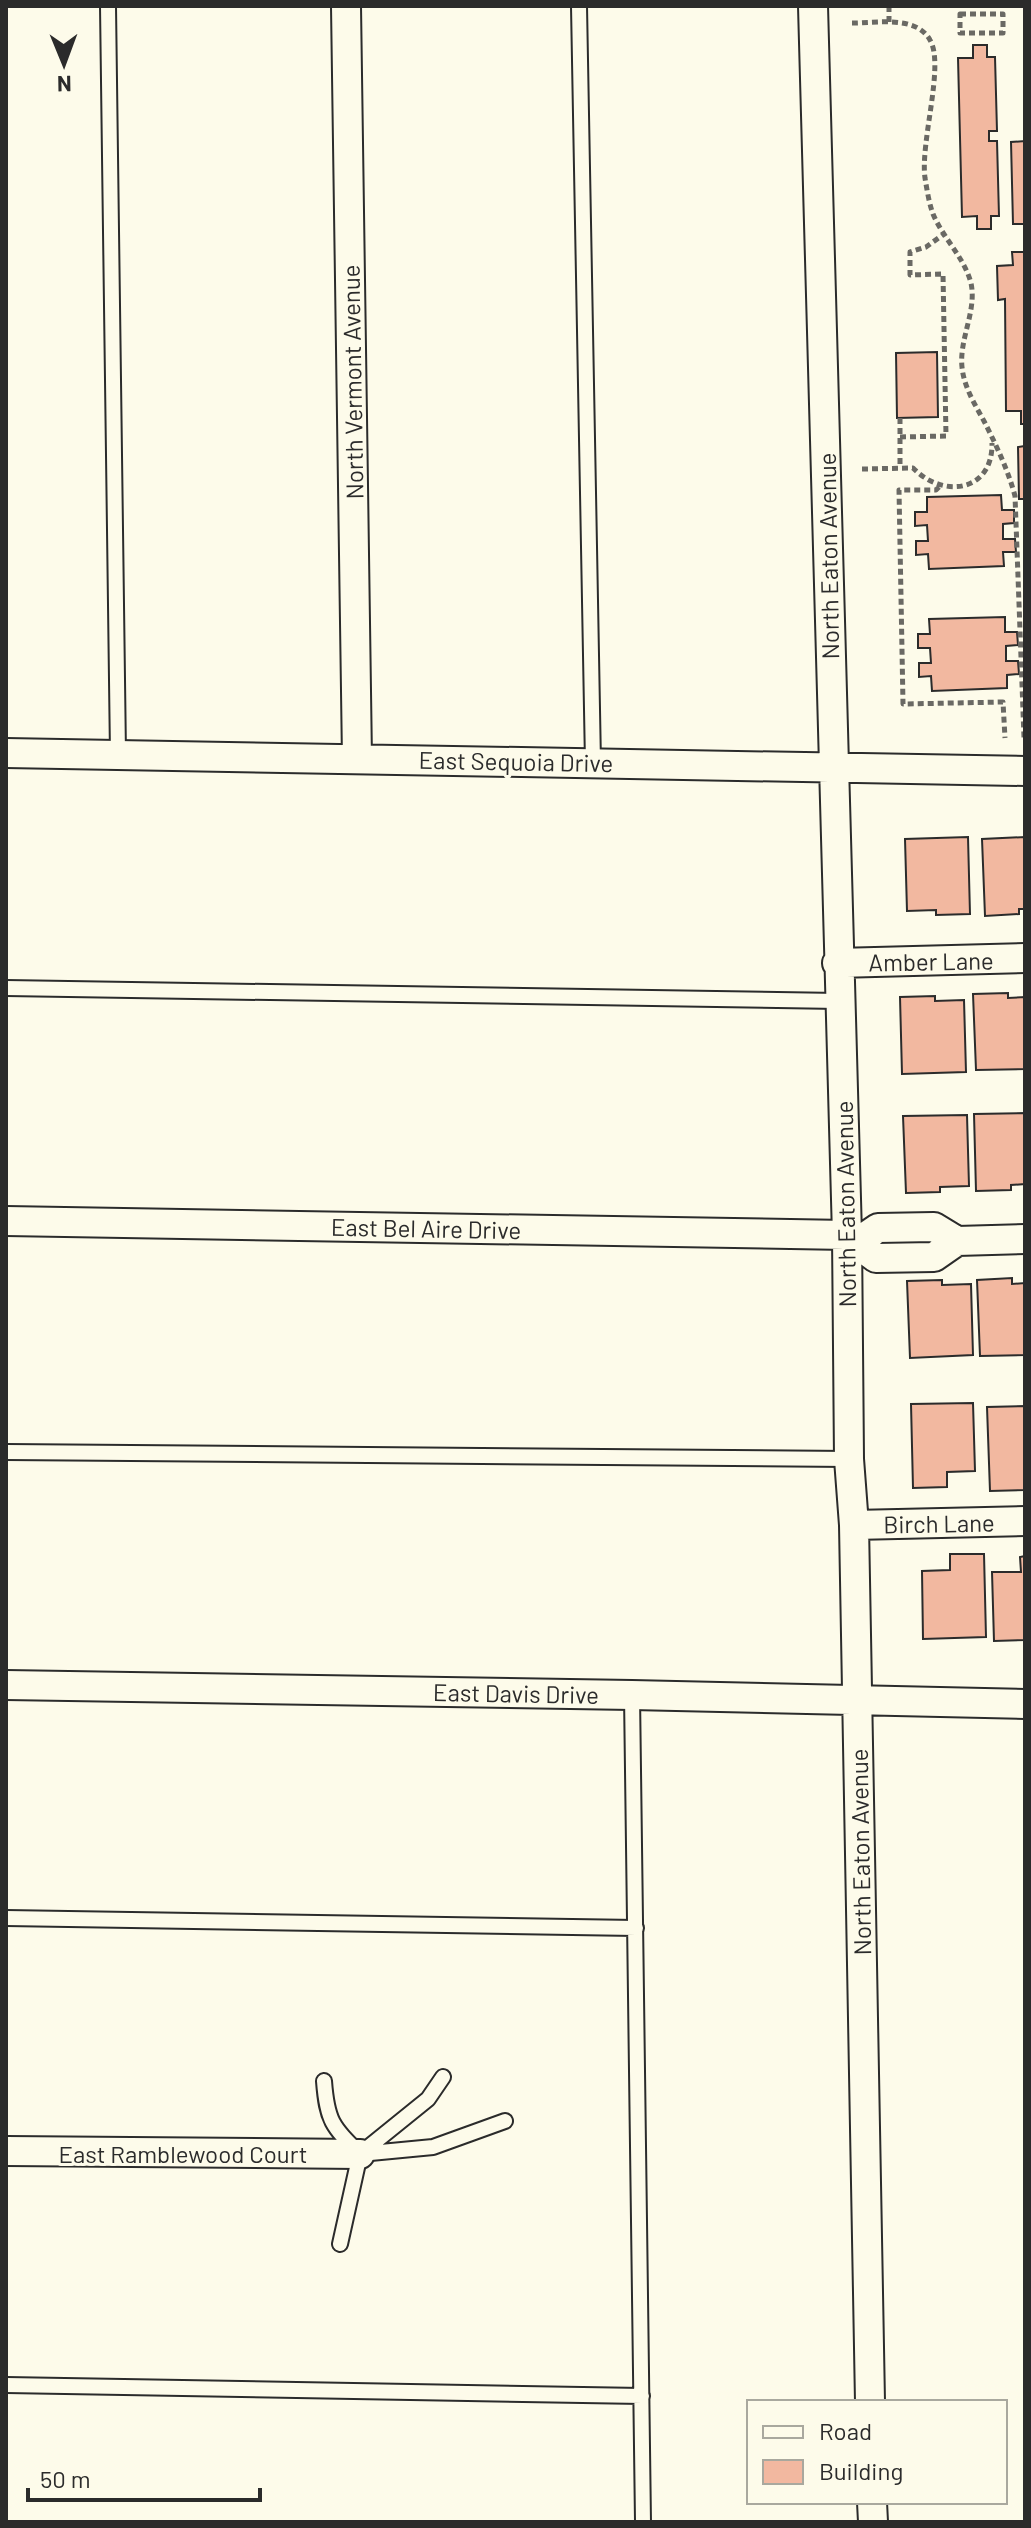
<svg xmlns="http://www.w3.org/2000/svg" width="1031" height="2528" font-family="Barlow,sans-serif">
<style>
.building{fill:#f2b8a0;stroke:#2b2b2b;stroke-width:2}
.lines{fill:none;stroke-linecap:round;stroke-linejoin:round}
.service-casing{stroke:#2b2b2b;stroke-width:18}
.minor-casing{stroke:#2b2b2b;stroke-width:32}
.path{stroke:#6a6964;stroke-width:5;stroke-dasharray:6 4;stroke-linecap:butt}
.service{stroke:#fdfbea;stroke-width:14}
.minor{stroke:#fdfbea;stroke-width:28}
.labels{text-anchor:middle;dominant-baseline:central;stroke-width:6;stroke-linejoin:round;paint-order:stroke}
.street-label{font-size:24px;fill:#2b2b2b;stroke:#fdfbea}
</style>
<rect width="100%" height="100%" fill="#fdfbea"/>
<!-- building -->
<path class="building" d="M 973,45 L 987,45 L 987,57 L 995,57 L 997,131 L 989,131 L 989,141 L 997,141 L 999,216 L 991,216 L 991,229 L 977,229 L 977,216 L 962,217 L 958,58 L 973,58 Z
M 1025,141 L 1025,224 L 1013,224 L 1011,142 Z
M 1012,252 L 1025,252 L 1025,424 L 1021,424 L 1021,411 L 1006,411 L 1005,299 L 998,300 L 997,266 L 1013,265 Z
M 937,352 L 938,417 L 897,418 L 896,353 Z
M 1025,446 L 1025,499 L 1019,499 L 1018,447 Z
M 1001,495 L 1002,510 L 1014,510 L 1014,523 L 1003,524 L 1003,539 L 1015,539 L 1016,552 L 1003,552 L 1004,566 L 929,569 L 928,554 L 916,555 L 916,541 L 928,541 L 927,525 L 915,526 L 915,512 L 927,512 L 927,497 Z
M 1005,617 L 1005,632 L 1017,632 L 1018,645 L 1006,646 L 1006,661 L 1018,661 L 1019,674 L 1007,675 L 1007,688 L 932,691 L 931,676 L 919,677 L 919,663 L 931,663 L 930,648 L 918,648 L 918,634 L 930,634 L 929,619 Z
M 968,837 L 970,914 L 936,915 L 936,910 L 907,911 L 905,839 Z
M 1025,837 L 1025,909 L 1019,909 L 1019,914 L 985,916 L 982,839 Z
M 1008,993 L 1008,998 L 1025,997 L 1025,1069 L 976,1070 L 973,994 Z
M 935,996 L 935,1001 L 964,1000 L 966,1072 L 902,1074 L 900,997 Z
M 1025,1113 L 1025,1184 L 1011,1185 L 1011,1190 L 976,1191 L 974,1114 Z
M 967,1115 L 969,1186 L 940,1187 L 940,1192 L 906,1193 L 903,1116 Z
M 1012,1278 L 1012,1284 L 1025,1283 L 1025,1355 L 980,1356 L 977,1280 Z
M 942,1280 L 942,1285 L 971,1284 L 973,1355 L 910,1358 L 907,1281 Z
M 973,1403 L 975,1471 L 947,1472 L 947,1487 L 913,1488 L 911,1404 Z
M 1025,1406 L 1024,1490 L 990,1491 L 987,1407 Z
M 950,1554 L 984,1554 L 986,1637 L 923,1639 L 922,1571 L 950,1570 Z
M 1025,1556 L 1025,1640 L 994,1641 L 992,1572 L 1021,1572 L 1020,1557 Z"/>
<g class="lines">
<!-- service casing -->
<g class="service-casing">
<path id="service" d="M 108,6 L 118,754
M 579,6 L 593,763
M 6,988 L 839,1001
M 6,1452 L 849,1459
M 632,1695 L 643,2522
M 6,1918 L 636,1928
M 324,2081 C 327,2121 332,2126 360,2154
M 360,2154 L 433,2147 L 505,2121
M 340,2244 L 360,2154 L 428,2099 L 443,2077
M 6,2385 L 642,2396"/>
</g>
<!-- minor casing -->
<g class="minor-casing">
<path id="minor" d="M 346,6 L 357,759
M 813,6 L 847,1235 L 849,1459 L 854,1525 L 870,2402
M 6,753 L 1025,771
M 837,963 L 1025,958
M 6,1221 L 847,1235
M 847,1243 L 856,1243 L 878,1228 L 934,1227 L 957,1241
M 856,1243 L 876,1258 L 934,1257 L 957,1241 L 1025,1239
M 854,1525 L 1025,1521
M 6,1685 L 632,1695 L 1025,1704
M 6,2151 L 360,2154
M 872,2502 L 873,2522"/>
</g>
<!-- path -->
<path class="path" d="M 889,6 L 889,23
M 960,14 L 1003,14 L 1003,33 L 960,33 Z
M 852,23 C 877,23 916,15 930,40 C 945,65 920,142 925,178 C 927,190 929,203 933,214 C 943,238 964,257 971,283 C 977,311 959,339 962,367 C 964,388 976,406 985,423 C 997,447 1008,470 1015,496 L 1024,738
M 900,418 L 900,468
M 900,437 L 946,436 L 943,274 L 910,275 L 910,252 L 926,247 L 944,234
M 862,469 L 913,468 C 943,499 993,492 992,443
M 939,487 L 936,490 L 899,490 L 903,704 L 1003,702 L 1005,738"/>
<!-- service -->
<use href="#service" class="service"/>
<!-- minor -->
<use href="#minor" class="minor"/>
</g>
<g class="labels">
<!-- street labels -->
<g class="street-label">
<text transform="translate(352 382) rotate(-91)">North Vermont Avenue</text>
<text transform="translate(828 556) rotate(-91)">North Eaton Avenue</text>
<text transform="translate(516 761) rotate(1)">East Sequoia Drive</text>
<text transform="translate(931 961) rotate(-1)">Amber Lane</text>
<text transform="translate(845 1204) rotate(-91)">North Eaton Avenue</text>
<text transform="translate(426 1228) rotate(1)">East Bel Aire Drive</text>
<text transform="translate(939 1523) rotate(-1)">Birch Lane</text>
<text transform="translate(516 1693) rotate(1)">East Davis Drive</text>
<text transform="translate(860 1852) rotate(-91)">North Eaton Avenue</text>
<text x="183" y="2153">East Ramblewood Court</text>
</g>
</g>
<!-- border -->
<rect width="1031" height="2528" fill="none" stroke="#2b2b2b" stroke-width="16"/>
<!-- legend -->
<rect x="747" y="2400" width="260" height="104" fill="#fdfbea" stroke="#a9a89e" stroke-width="2"/>
<rect x="763" y="2426" width="40" height="12" fill="#fdfbea" stroke="#a9a89e" stroke-width="2"/>
<text x="819" y="2440" font-size="24" fill="#2b2b2b">Road</text>
<rect x="763" y="2460" width="40" height="24" fill="#f2b8a0" stroke="#a9a89e" stroke-width="2"/>
<text x="819" y="2480" font-size="24" fill="#2b2b2b">Building</text>
<!-- north arrow -->
<g transform="translate(64 64) rotate(179)" stroke="#fdfbea" stroke-width="6" paint-order="stroke">
<path d="M0-6L14 30L0 20L-14 30Z" fill="#2b2b2b"/>
<text y="-12" font-size="22" font-weight="bold" text-anchor="middle" fill="#2b2b2b">N</text>
</g>
<!-- scale -->
<path d="M28 2488v12h232v-12" fill="none" stroke="#2b2b2b" stroke-width="4"/>
<text x="40" y="2488" font-size="24" fill="#2b2b2b" stroke="#fdfbea" stroke-width="6" paint-order="stroke">50 m</text>
</svg>
